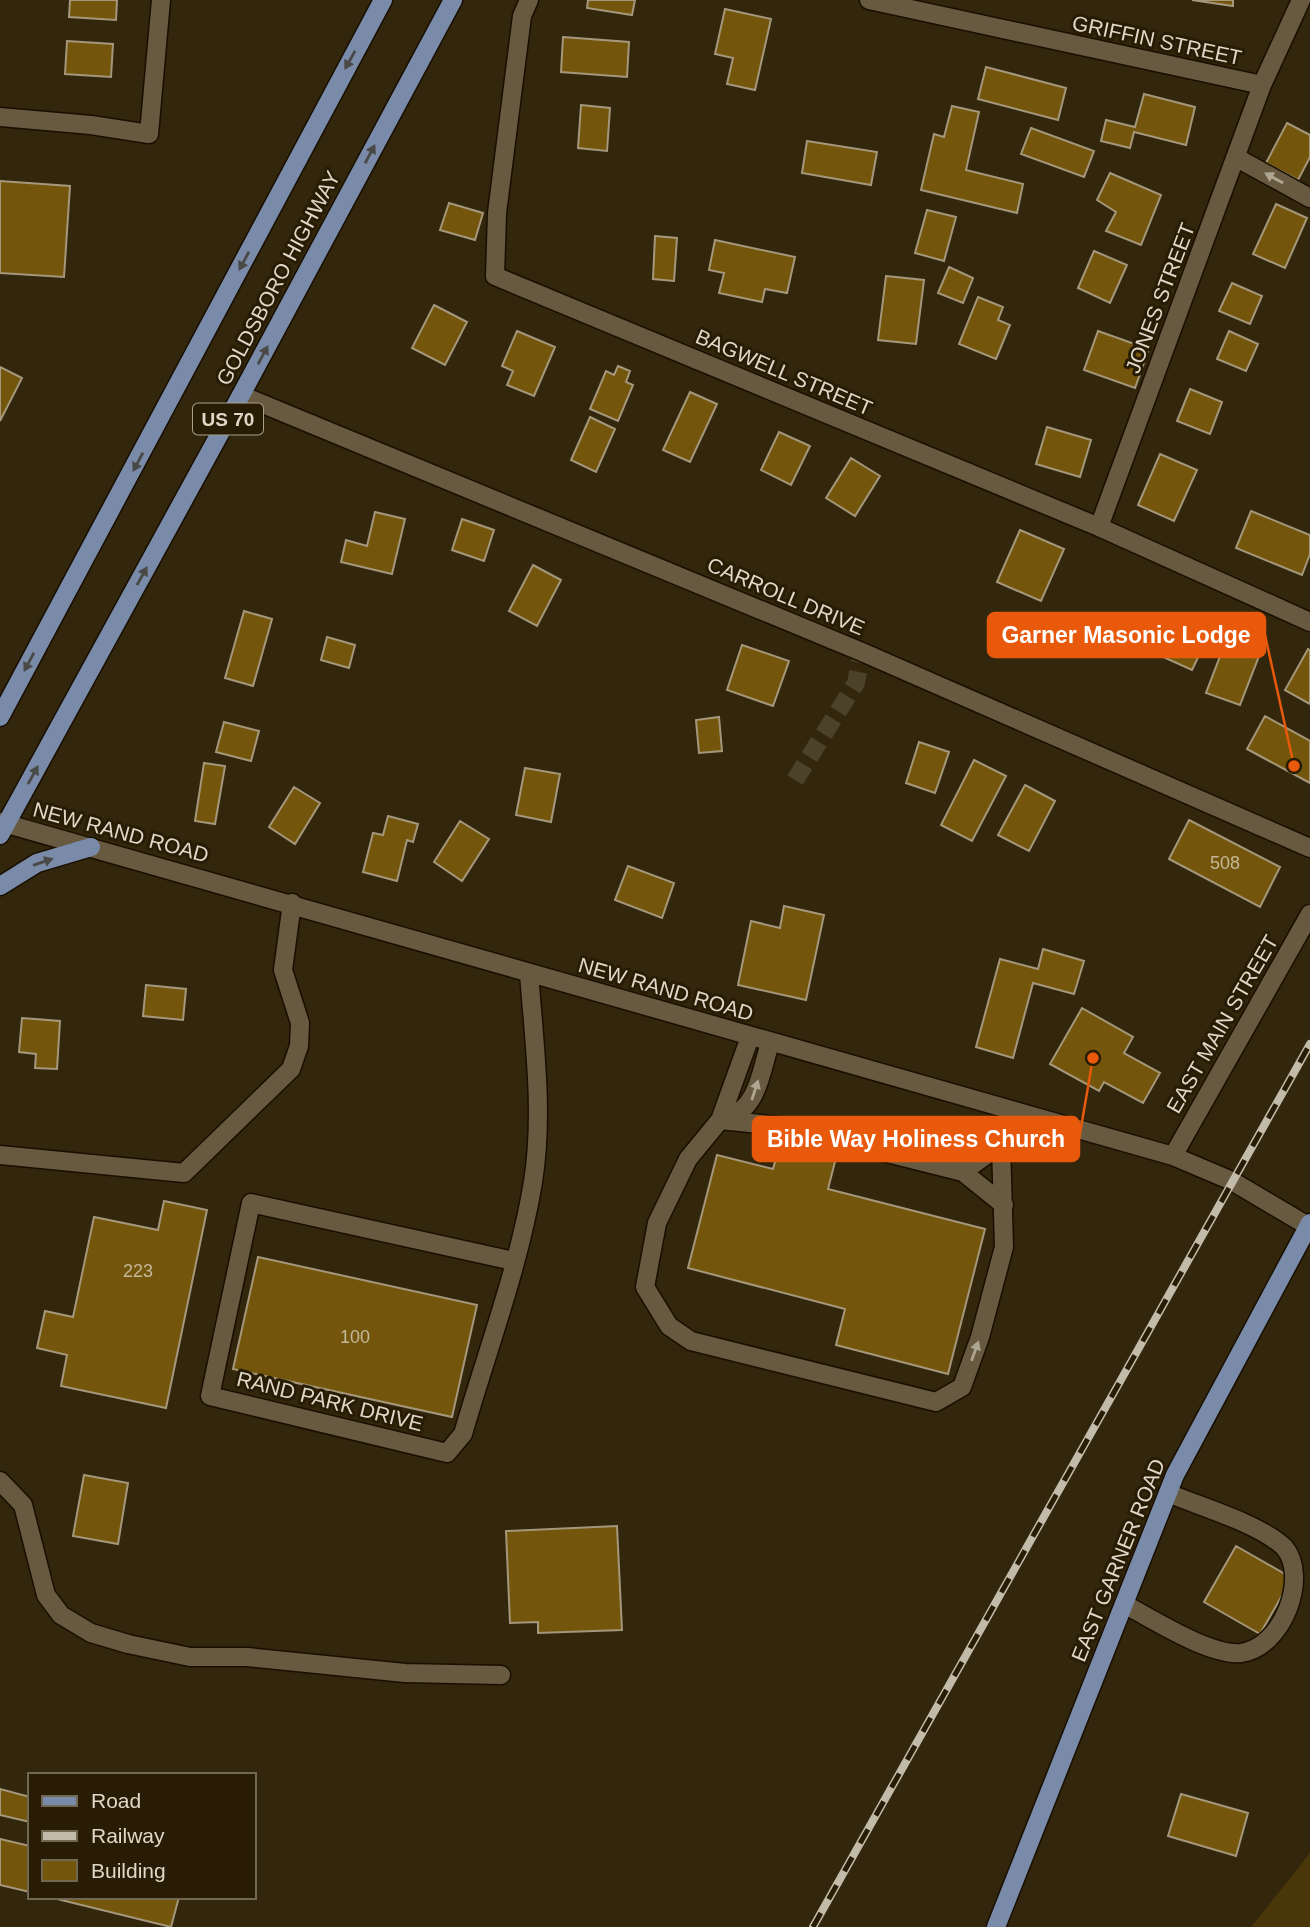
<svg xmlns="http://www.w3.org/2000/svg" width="1310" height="1927" font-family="Arial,sans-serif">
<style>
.green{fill:#4a3709}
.building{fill:#73560b;stroke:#a5977b;stroke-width:2}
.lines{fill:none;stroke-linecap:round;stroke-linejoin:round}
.minor-tunnel{stroke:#4c4129;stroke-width:18;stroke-dasharray:18 9;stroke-linecap:butt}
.minor-casing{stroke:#190f00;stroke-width:21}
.major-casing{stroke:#190f00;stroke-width:21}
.minor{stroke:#675a40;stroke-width:18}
.major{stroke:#7a8baa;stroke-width:18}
.rail-casing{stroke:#c3bbaa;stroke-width:8}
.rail{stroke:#281d04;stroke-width:5;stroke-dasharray:16;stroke-linecap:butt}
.oneway{fill:#494946}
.oneway2{fill:#afa692}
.labels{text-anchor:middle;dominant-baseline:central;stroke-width:6;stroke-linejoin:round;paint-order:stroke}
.number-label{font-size:18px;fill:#c4b89a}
.shield{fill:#281d04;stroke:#a8a08e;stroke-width:2}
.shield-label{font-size:19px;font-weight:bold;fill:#dfd8c9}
.street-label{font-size:21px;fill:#dfd8c9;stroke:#281d04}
.leader{fill:none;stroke:#e8590c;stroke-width:2.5}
.callout-dot{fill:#e8590c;stroke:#281d04;stroke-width:2.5}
.callout{fill:#e8590c;stroke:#e8590c;stroke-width:2.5}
.callout-label{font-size:23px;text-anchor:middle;font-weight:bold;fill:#fff}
</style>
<rect width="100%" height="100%" fill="#32260d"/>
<!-- green -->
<path class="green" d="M 1310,1853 L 1310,1927 L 1251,1927 Z"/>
<!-- building -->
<path class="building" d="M 70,0 L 117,0 L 116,20 L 69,17 Z
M 588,0 L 635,0 L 632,15 L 587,8 Z
M 1192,0 L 1233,0 L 1233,6 Z
M 725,9 L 771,19 L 755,90 L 727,84 L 733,58 L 715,54 Z
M 563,37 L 629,42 L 627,77 L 561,72 Z
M 67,41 L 113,44 L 111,77 L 65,74 Z
M 986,67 L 1066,88 L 1058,120 L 978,99 Z
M 1144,94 L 1195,107 L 1186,145 L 1134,132 L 1130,148 L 1101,141 L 1106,120 L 1135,127 Z
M 581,105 L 610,108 L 607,151 L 578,148 Z
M 952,106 L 979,112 L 966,170 L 1023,184 L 1017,213 L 921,190 L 934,134 L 944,137 Z
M 1287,123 L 1310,135 L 1310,157 L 1298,180 L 1266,163 Z
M 1031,128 L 1094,151 L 1084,177 L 1021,154 Z
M 807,141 L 877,152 L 871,185 L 802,173 Z
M 1110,173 L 1161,195 L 1141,245 L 1106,231 L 1116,212 L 1097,200 Z
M 0,181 L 70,186 L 64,277 L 0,273 Z
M 449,203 L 483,213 L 475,240 L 440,230 Z
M 1276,204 L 1307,218 L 1285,268 L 1253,254 Z
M 927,210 L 956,217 L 944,261 L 915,253 Z
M 655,236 L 677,238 L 674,281 L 653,279 Z
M 715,240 L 795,257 L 787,293 L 765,289 L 762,302 L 719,293 L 724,273 L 709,270 Z
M 1094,251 L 1127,265 L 1110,303 L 1078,288 Z
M 949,267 L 973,278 L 963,303 L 938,293 Z
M 886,276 L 924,280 L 916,344 L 878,340 Z
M 1232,283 L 1262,296 L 1250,324 L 1219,311 Z
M 978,297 L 1003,307 L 998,320 L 1010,325 L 996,359 L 959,344 Z
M 434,305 L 467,322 L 445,365 L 412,348 Z
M 517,331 L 555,347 L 534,396 L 507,385 L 513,371 L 502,366 Z
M 1098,331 L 1149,349 L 1135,388 L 1084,370 Z
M 1229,331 L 1258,344 L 1246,371 L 1217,359 Z
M 618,366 L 630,371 L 626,382 L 633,385 L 618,421 L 590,409 L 606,371 L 614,375 Z
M 0,367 L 22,378 L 0,421 Z
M 1190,389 L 1222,402 L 1210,434 L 1177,421 Z
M 690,392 L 717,404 L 690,462 L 663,450 Z
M 590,417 L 615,429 L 596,472 L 571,460 Z
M 1047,427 L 1091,440 L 1080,477 L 1036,464 Z
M 779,432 L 810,446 L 791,485 L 761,470 Z
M 1160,454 L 1197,470 L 1174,521 L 1138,505 Z
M 851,458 L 880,476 L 855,516 L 826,498 Z
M 1251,511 L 1310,535 L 1310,554 L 1302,575 L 1236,548 Z
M 375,512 L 405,519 L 392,574 L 341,562 L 346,540 L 367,546 Z
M 462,519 L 494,530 L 484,561 L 452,550 Z
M 1020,530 L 1064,549 L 1041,601 L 997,582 Z
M 533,565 L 561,580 L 537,626 L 509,611 Z
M 244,611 L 272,619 L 253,686 L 225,678 Z
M 1232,625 L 1266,638 L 1240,705 L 1206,693 Z
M 1173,631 L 1204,645 L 1192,670 L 1161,656 Z
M 327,637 L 355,645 L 349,668 L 321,660 Z
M 742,645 L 789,661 L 773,706 L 727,690 Z
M 1308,649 L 1310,650 L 1310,704 L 1285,690 Z
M 1265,716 L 1310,741 L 1310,783 L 1247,749 Z
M 719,717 L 722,751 L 699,753 L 696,720 Z
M 224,722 L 259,731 L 251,761 L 216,752 Z
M 919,742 L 949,752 L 935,793 L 906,783 Z
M 974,760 L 1006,776 L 972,841 L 941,825 Z
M 204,763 L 225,766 L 215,824 L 195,821 Z
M 525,768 L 560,774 L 551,822 L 516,815 Z
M 1025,785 L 1055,801 L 1029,851 L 998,835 Z
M 294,787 L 320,803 L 295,844 L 269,827 Z
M 388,816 L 418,824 L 413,842 L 407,840 L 397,881 L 363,872 L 373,833 L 383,835 Z
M 1189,820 L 1280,867 L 1260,907 L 1169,859 Z
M 460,821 L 489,839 L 462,881 L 434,862 Z
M 628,866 L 674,883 L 662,918 L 615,900 Z
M 784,906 L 824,915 L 806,1000 L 738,985 L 751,921 L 780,928 Z
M 1043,949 L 1084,961 L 1074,994 L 1033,983 L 1013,1058 L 976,1047 L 1000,959 L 1038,969 Z
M 146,985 L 186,989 L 183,1020 L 143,1016 Z
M 1082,1008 L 1133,1037 L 1124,1053 L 1160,1073 L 1143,1103 L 1104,1082 L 1099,1091 L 1050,1064 Z
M 22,1018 L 60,1021 L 57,1069 L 35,1068 L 36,1054 L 19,1052 Z
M 781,1140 L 837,1154 L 828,1189 L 985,1229 L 948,1374 L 836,1345 L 845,1309 L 688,1268 L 717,1155 L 773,1169 Z
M 164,1201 L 207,1210 L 166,1408 L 61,1386 L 67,1355 L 37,1348 L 45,1311 L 73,1317 L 94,1217 L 158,1230 Z
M 258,1257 L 477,1305 L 452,1417 L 233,1369 Z
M 84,1475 L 128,1483 L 118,1544 L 73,1536 Z
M 617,1526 L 622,1630 L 538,1633 L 538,1622 L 510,1623 L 506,1531 Z
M 1236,1546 L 1292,1578 L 1260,1634 L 1204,1602 Z
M 0,1789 L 30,1797 L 30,1822 L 0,1815 Z
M 1181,1794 L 1248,1813 L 1236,1856 L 1168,1836 Z
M 0,1839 L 30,1846 L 30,1892 L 0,1885 Z
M 49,1897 L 179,1897 L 171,1927 Z"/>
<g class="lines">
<!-- minor-tunnel -->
<path class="minor-tunnel" d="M 795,780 L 856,683 L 862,652"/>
<!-- minor casing -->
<g class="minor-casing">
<path id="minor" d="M 529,0 L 522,16 L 497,213 L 495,276 L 1099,527 L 1310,622
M 869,0 L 1262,85
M 0,117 L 91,125 L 149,134 L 161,0
M 1237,158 L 1310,198
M 241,395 L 862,652 L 1310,848
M 1099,527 L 1262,85 L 1301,0
M 0,822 L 1173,1156 L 1232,1181 L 1308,1226
M 750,1037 L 720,1120 L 688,1159 L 657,1223 L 645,1287 L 669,1326 L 691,1341 L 936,1402 L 962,1387 L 980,1337 L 1004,1247 L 1001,1144 L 1015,1112
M 726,1118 C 758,1110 761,1071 770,1043
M 720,1120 L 780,1126 L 963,1172 L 1004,1205
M 0,1155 L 184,1173 L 291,1069 L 299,1046 L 300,1023 L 283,970 L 292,903
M 1173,1156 L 1310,914
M 963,1172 L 1001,1144
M 513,1261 L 251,1203 L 210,1396 L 447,1453 L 463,1434 C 487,1351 519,1267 533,1182 C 544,1113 534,1042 529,973
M 0,1481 L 23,1505 L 46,1595 L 61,1615 L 91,1633 L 128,1644 L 190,1657 L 247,1657 L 405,1673 L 501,1675
M 1124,1604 C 1152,1619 1210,1656 1241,1653 C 1282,1648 1310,1577 1284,1547 C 1258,1523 1201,1507 1168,1493"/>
</g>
<!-- major casing -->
<g class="major-casing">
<path id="major" d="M 0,717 L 383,0
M 0,835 L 241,395 L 453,0
M 0,886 L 37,863 L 91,847
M 996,1927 L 1175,1475 L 1310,1223"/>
</g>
<!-- minor -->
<use href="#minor" class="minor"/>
<!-- major -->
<use href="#major" class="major"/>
<!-- rail casing -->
<g class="rail-casing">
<path id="rail" d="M 813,1927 L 1310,1044"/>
</g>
<!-- rail -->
<use href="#rail" class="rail"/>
</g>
<!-- one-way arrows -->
<defs><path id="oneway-solid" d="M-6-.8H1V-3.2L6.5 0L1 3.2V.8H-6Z" transform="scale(1.75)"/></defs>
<g class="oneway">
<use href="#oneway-solid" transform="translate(350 60) rotate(119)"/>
<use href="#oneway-solid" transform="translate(370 154) rotate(-62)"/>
<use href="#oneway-solid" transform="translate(244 261) rotate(118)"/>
<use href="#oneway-solid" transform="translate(263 355) rotate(-62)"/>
<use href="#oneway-solid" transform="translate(138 462) rotate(118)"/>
<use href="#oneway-solid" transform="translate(142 576) rotate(-61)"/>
<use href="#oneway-solid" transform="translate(29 662) rotate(118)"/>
<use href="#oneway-solid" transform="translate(33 775) rotate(-61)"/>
<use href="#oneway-solid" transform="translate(43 862) rotate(-19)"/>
</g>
<g class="oneway2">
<use href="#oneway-solid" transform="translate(1274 178) rotate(-151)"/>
<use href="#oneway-solid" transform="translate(755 1090) rotate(-72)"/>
<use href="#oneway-solid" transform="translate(975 1351) rotate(-70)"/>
</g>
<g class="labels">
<!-- number labels -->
<g class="number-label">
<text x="1225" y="863">508</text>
<text x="138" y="1271">223</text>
<text x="355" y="1337">100</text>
</g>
<!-- shield labels -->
<rect class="shield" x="193" y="403.5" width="70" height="31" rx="5"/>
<g class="shield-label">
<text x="228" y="419">US 70</text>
</g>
<!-- street labels -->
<g class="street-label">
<text transform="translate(1157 40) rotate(12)">GRIFFIN STREET</text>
<text transform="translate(278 278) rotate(-62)">GOLDSBORO HIGHWAY</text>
<text transform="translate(1160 298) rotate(-69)">JONES STREET</text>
<text transform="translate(784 372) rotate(23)">BAGWELL STREET</text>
<text transform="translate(786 596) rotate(23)">CARROLL DRIVE</text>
<text transform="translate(121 832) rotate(15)">NEW RAND ROAD</text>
<text transform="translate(666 989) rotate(16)">NEW RAND ROAD</text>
<text transform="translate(1222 1024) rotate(-60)">EAST MAIN STREET</text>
<text transform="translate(330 1401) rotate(14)">RAND PARK DRIVE</text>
<text transform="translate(1118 1560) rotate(-68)">EAST GARNER ROAD</text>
</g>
</g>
<!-- callouts -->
<path class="leader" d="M1294 766L1265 635M1093 1058L1079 1139"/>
<g class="callout-dot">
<circle cx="1294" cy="766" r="7"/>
<circle cx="1093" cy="1058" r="7"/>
</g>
<g class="callout">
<rect x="988" y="613" width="277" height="44" rx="7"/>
<rect x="753" y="1117" width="326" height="44" rx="7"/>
</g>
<g class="callout-label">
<text x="1126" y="643">Garner Masonic Lodge</text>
<text x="916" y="1147">Bible Way Holiness Church</text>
</g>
<!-- legend -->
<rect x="28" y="1773" width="228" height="126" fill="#281d04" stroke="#716853" stroke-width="2"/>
<rect x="42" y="1796" width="35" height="10" fill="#7a8baa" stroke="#716853" stroke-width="2"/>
<text x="91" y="1808" font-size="21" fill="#dfd8c9">Road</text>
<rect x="42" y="1831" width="35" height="10" fill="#c3bbaa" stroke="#716853" stroke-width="2"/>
<text x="91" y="1843" font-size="21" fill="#dfd8c9">Railway</text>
<rect x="42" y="1860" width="35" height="21" fill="#73560b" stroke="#716853" stroke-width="2"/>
<text x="91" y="1878" font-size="21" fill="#dfd8c9">Building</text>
</svg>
